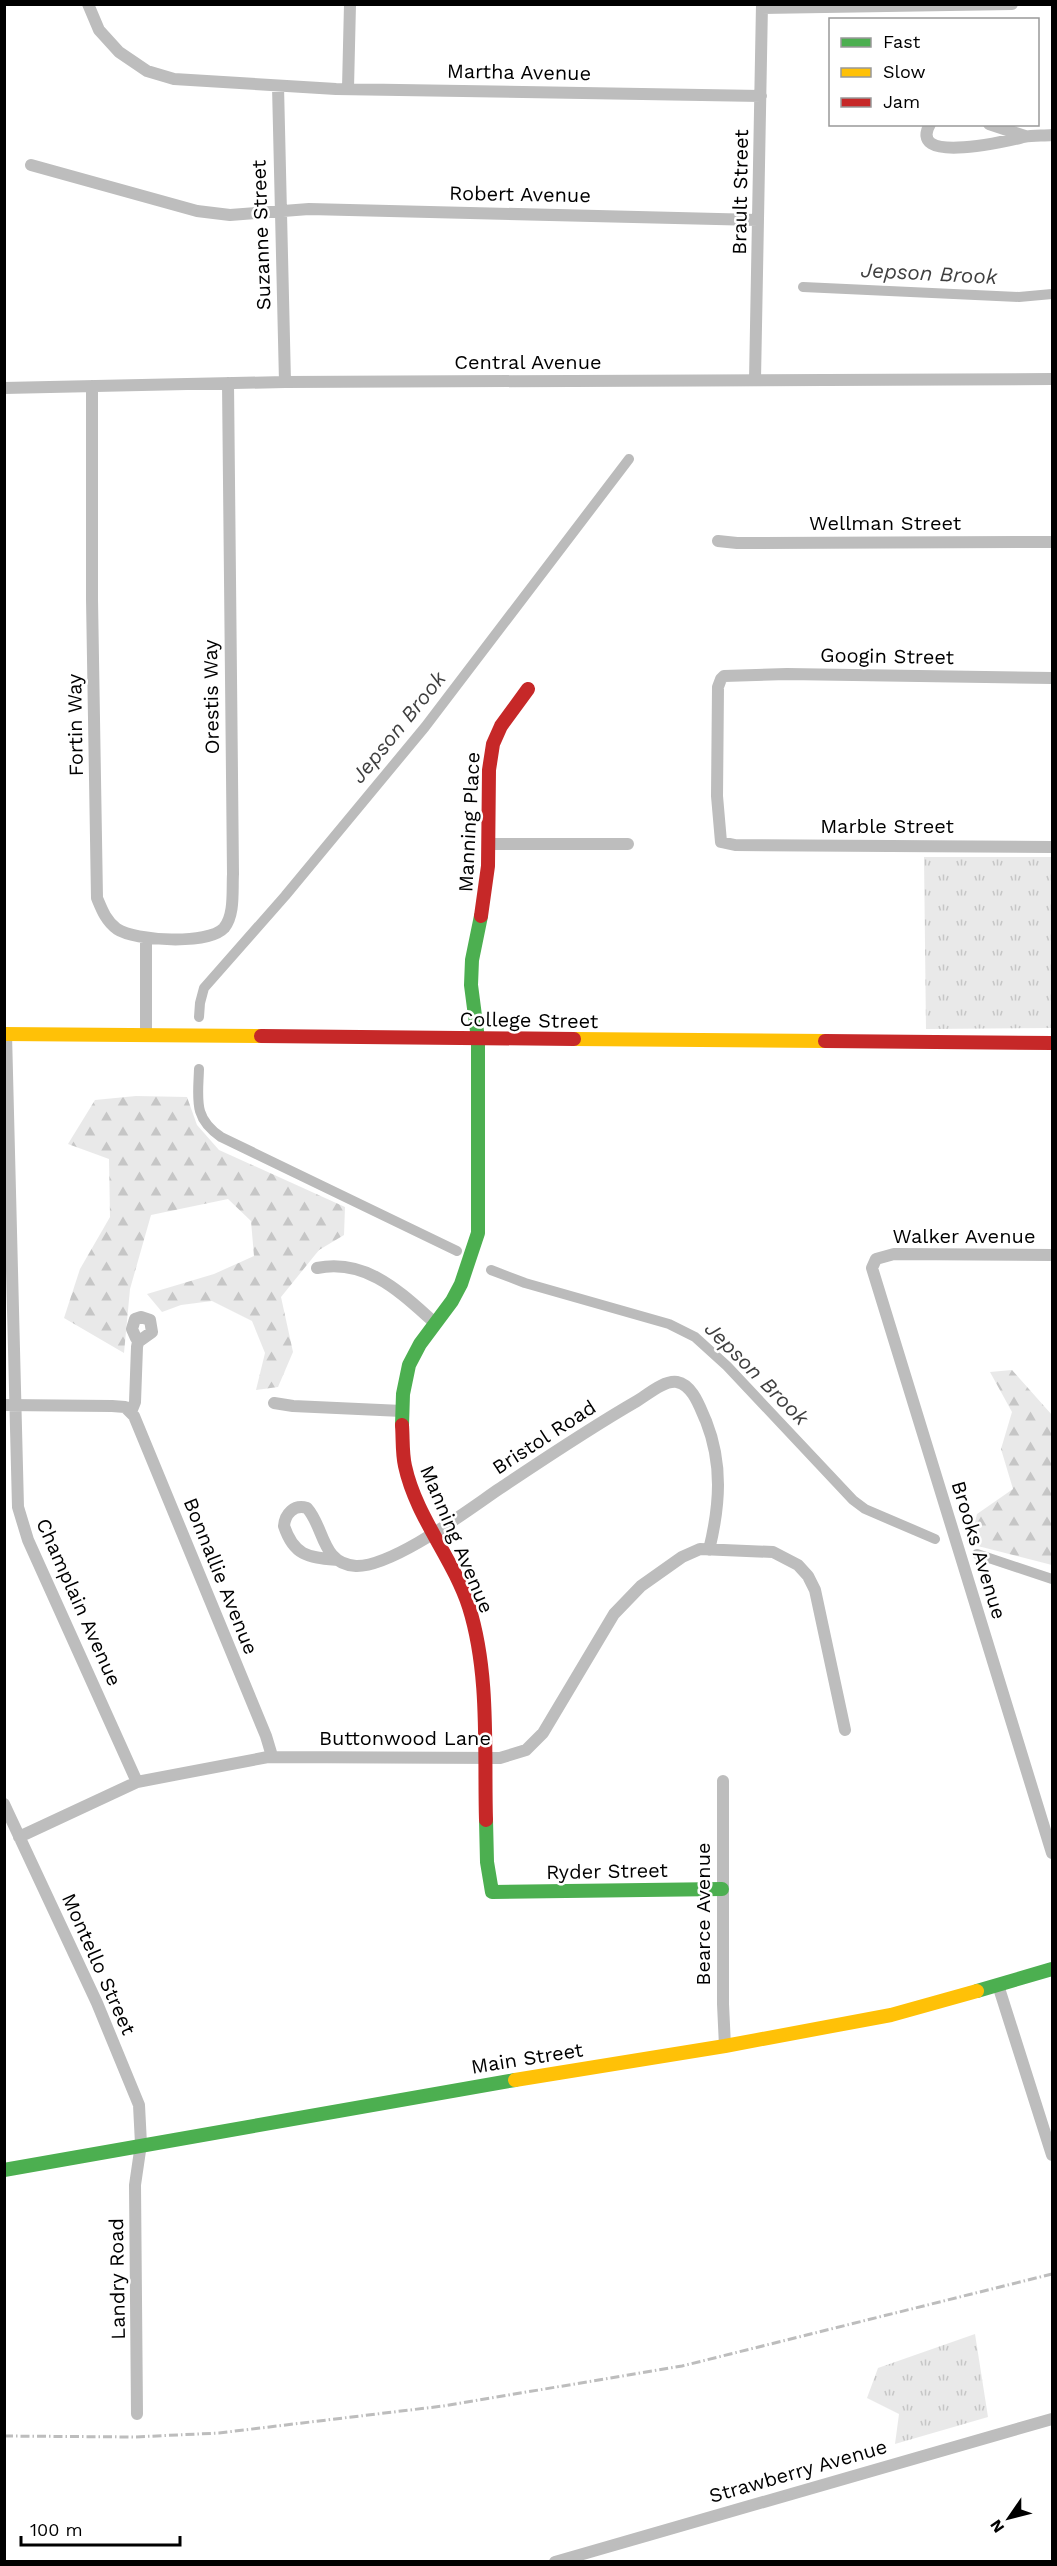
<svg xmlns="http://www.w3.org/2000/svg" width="1057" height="2566" font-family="'Work Sans',sans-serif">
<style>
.grass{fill:url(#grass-tufts)}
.forest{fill:url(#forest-firs)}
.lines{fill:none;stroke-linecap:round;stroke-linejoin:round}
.canal{stroke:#bbb;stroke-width:10}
.street{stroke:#bdbdbd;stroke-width:12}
.fast{stroke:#4caf50;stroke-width:14}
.slow{stroke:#ffc107;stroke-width:14}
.jam{stroke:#c62828;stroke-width:14}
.rail{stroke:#bdbdbd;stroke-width:3;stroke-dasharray:9 3 1.5 3;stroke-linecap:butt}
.labels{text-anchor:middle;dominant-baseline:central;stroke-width:5;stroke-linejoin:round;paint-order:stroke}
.street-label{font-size:20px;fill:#000;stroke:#fff}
.water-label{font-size:21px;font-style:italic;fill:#3f3f3f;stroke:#fff}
</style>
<defs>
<pattern id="grass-tufts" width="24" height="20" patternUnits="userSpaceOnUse" patternTransform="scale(1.5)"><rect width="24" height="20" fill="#e9e9e9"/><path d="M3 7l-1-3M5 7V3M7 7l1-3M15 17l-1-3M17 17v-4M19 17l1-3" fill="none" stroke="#c6c6c6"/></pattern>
<pattern id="forest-firs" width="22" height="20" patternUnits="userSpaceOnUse" patternTransform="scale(1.5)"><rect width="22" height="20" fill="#e9e9e9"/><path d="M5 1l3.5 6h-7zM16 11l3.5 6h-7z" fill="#c6c6c6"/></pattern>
</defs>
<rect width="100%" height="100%" fill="#fff"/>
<!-- grass -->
<path class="grass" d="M 924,857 L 1052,857 L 1052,1028 L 926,1029 Z
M 975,2334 L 988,2417 L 895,2444 L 899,2414 L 867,2398 L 878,2368 Z"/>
<!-- forest -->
<path class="forest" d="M 136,1096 L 187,1097 L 197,1125 L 219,1150 L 345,1207 L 344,1235 L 319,1250 L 281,1297 L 293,1352 L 278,1387 L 256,1390 L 265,1353 L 252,1321 L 212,1301 L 181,1305 L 162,1312 L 147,1294 L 214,1274 L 254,1256 L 251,1221 L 228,1199 L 151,1215 L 130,1289 L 124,1353 L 64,1318 L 80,1269 L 110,1217 L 109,1159 L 68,1144 L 95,1100 Z
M 1012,1370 L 1052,1415 L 1052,1565 L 970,1544 L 977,1514 L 1013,1489 L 1001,1449 L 1012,1412 L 990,1372 Z"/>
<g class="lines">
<!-- canal -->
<path class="canal" d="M 803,287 L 1019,297 L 1052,294
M 199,1017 L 200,1003 L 204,988 L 285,896 L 425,727 L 629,459
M 199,1069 C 198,1100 193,1118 221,1137 L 457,1251
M 491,1270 L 525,1283 L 669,1324 L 695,1337 L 727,1366 L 853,1500 L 865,1509 L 935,1539
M 977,1554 L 1052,1579"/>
<!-- street -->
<path class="street" d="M 88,4 L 99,30 L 119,52 L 147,71 L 174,79 L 336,89 L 761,96
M 762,8 L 1012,4
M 278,86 L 285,382
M 348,88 L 350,4
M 930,124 C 906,166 1010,140 1024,137 C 1033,135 1043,136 1052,135
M 989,124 L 1025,136
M 31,165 L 197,211 L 230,215 L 309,209 L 758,220
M 755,380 L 762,4
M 92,386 L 92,599 L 97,898 C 102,910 106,921 117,929 C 135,941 208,945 224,928 C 235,915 232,890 233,874 L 228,383
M 4,388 L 285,382 L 1052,379
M 718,541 L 737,543 L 1052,542
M 1052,678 L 787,674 L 724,676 L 721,679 L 718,687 L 717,796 L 721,842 L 735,845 L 1052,847
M 489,844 L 628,844
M 146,938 L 146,1035
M 6,1034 L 18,1507 L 28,1540 L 137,1782
M 1052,1255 L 894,1254 L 876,1259 L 872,1268 L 1052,1853
M 317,1268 C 367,1258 401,1293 435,1323
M 274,1403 L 293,1406 L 402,1411
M 4,1405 L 112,1406 L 125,1407 L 134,1416 L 266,1736 L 272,1756
M 131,1412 L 135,1402 L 137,1347 L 138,1342 L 152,1332 L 150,1320 L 141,1317 L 135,1319 L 132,1329 L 136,1338
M 337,1560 C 308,1557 294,1556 284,1526 C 285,1514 294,1504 307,1508 C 325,1528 321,1564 356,1566 C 393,1567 468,1510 499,1489 C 544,1459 590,1428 637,1401 C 647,1395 664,1380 677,1382 C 693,1385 700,1408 706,1421 C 723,1464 720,1505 709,1550
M 723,1781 L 723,2004 L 725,2046
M 4,1804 L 97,2003 L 139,2105 L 141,2144 L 135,2185 L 137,2414
M 19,1837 L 137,1782 L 268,1757 L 500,1758 L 526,1750 L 543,1733 L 614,1614 L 641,1586 L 682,1557 L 700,1549 L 773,1552 L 798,1565 L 808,1576 L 815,1590 L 845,1730
M 998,1985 L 1052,2155
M 555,2562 L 1052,2419"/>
<!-- fast -->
<path class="fast" d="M 402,1425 L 403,1394 L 409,1365 L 420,1344 L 452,1301 L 461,1284 L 478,1233 L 478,1039 L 471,985 L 472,960 L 481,916
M 486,1820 L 487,1862 L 492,1892 L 722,1889
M 977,1991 L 1052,1969
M 4,2170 L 515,2080"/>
<!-- slow -->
<path class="slow" d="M 4,1034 L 261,1036
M 574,1039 L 825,1041
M 515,2080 L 725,2046 L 891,2015 L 977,1991"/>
<!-- jam -->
<path class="jam" d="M 481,916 L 488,866 L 489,770 L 493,744 L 501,726 L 528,689
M 261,1036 L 574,1039
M 825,1041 L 1052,1043
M 402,1425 C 403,1438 402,1453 405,1466 C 416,1517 453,1558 469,1607 C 490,1674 484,1751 486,1820"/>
<!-- rail -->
<path class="rail" d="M 4,2436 L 134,2437 L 219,2433 L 443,2406 L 682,2366 L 1052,2274"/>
</g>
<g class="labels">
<!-- street labels -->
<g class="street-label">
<text transform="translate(519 72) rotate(1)">Martha Avenue</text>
<text transform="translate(740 192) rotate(-89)">Brault Street</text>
<text transform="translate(520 194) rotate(1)">Robert Avenue</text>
<text transform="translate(261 235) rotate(-92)">Suzanne Street</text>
<text x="528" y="362">Central Avenue</text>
<text x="885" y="523">Wellman Street</text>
<text transform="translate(887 656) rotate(1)">Googin Street</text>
<text transform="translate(211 697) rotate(-91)">Orestis Way</text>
<text transform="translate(75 725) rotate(-91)">Fortin Way</text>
<text transform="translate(469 822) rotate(-87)">Manning Place</text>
<text x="887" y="826">Marble Street</text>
<text transform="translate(529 1020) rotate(1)">College Street</text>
<text x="964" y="1236">Walker Avenue</text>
<text transform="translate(544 1437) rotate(-33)">Bristol Road</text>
<text transform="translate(457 1539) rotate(67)">Manning Avenue</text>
<text transform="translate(979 1550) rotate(73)">Brooks Avenue</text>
<text transform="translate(221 1576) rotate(68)">Bonnallie Avenue</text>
<text transform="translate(79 1602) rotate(66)">Champlain Avenue</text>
<text x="405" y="1738">Buttonwood Lane</text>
<text transform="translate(607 1871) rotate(-1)">Ryder Street</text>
<text transform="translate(703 1914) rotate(-90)">Bearce Avenue</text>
<text transform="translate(99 1964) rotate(66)">Montello Street</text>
<text transform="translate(527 2058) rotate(-9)">Main Street</text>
<text transform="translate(117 2279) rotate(-91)">Landry Road</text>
<text transform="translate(798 2471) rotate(-16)">Strawberry Avenue</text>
</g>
<!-- water labels -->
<g class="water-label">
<text transform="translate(929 273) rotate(3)">Jepson Brook</text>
<text transform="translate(398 727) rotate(-51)">Jepson Brook</text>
<text transform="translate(757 1373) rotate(45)">Jepson Brook</text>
</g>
</g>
<!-- border -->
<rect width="1057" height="2566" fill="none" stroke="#000000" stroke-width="12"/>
<!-- legend -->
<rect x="829" y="18" width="210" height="108" fill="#ffffff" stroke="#999999" stroke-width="1.5"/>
<rect x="841" y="38" width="30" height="9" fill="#4caf50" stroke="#999999" stroke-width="1.5"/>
<text x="883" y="48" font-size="18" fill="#000000">Fast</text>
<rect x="841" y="68" width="30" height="9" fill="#ffc107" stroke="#999999" stroke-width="1.5"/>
<text x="883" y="78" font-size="18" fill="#000000">Slow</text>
<rect x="841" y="98" width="30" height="9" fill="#c62828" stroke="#999999" stroke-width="1.5"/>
<text x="883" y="108" font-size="18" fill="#000000">Jam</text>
<!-- north arrow -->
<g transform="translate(1009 2518) rotate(235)" stroke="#ffffff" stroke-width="4.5" paint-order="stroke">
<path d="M0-4.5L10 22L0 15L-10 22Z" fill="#000000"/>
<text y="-9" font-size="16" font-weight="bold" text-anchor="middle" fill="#000000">N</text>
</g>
<!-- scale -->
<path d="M21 2536v9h159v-9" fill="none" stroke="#000000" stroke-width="3"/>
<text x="30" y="2536" font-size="18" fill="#000000" stroke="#ffffff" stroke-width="4.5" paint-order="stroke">100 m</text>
</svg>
